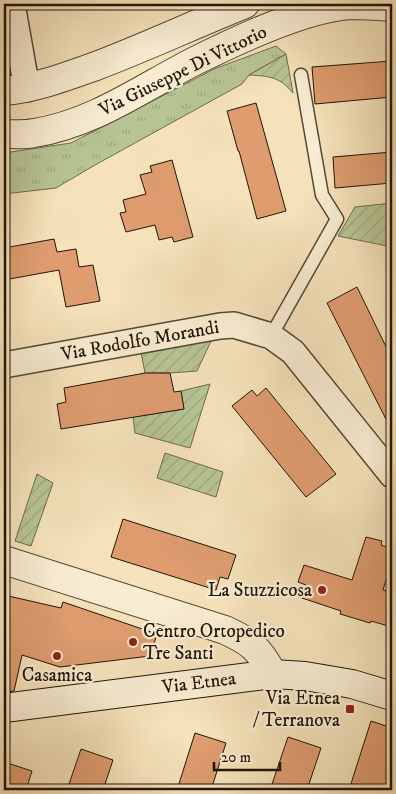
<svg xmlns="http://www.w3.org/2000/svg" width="396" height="794" font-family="'IM FELL DW Pica',serif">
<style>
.grass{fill:url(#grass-tufts);stroke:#6c6c4f}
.garden{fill:url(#garden-furrows);stroke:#6c6c4f}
.building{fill:#de9c6f;stroke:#20150a}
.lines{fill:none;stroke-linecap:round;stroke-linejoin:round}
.service-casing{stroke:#554836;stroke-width:15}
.minor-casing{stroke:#554836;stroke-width:28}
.tertiary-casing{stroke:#554836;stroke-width:30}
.secondary-casing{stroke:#20150a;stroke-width:30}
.service{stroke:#f8ecd2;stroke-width:12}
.minor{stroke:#f8ecd2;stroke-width:25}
.tertiary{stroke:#f8ecd2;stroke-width:28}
.secondary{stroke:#f8ecd2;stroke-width:28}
.poi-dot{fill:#8f2418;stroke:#f8ecd2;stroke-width:2}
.labels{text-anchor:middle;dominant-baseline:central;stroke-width:4.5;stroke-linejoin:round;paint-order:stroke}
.street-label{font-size:19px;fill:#20150a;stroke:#f8ecd2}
.poi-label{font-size:19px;fill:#20150a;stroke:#f8ecd2;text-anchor:end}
</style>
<defs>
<pattern id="grass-tufts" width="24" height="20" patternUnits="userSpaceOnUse" patternTransform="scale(1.25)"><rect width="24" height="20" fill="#b7c494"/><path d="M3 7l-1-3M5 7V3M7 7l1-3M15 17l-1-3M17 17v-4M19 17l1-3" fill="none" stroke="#9da87e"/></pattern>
<pattern id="garden-furrows" width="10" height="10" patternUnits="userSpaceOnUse" patternTransform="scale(1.25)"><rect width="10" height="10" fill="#b7c494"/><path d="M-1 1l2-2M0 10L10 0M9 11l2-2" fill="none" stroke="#9da87e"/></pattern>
</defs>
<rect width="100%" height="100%" fill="#f5e2ba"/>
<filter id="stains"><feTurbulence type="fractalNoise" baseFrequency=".004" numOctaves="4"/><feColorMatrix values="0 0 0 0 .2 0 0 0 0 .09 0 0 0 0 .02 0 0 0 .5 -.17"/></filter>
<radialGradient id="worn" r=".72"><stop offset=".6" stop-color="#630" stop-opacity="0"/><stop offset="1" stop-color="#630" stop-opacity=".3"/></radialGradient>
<!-- grass -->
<path class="grass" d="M 276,46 L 286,54 L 249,75 L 242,84 L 95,165 L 56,188 L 4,194 L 4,153 L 71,143 L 214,69 Z"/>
<!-- garden -->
<path class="garden" d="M 286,54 L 293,93 C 280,77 269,76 249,75 Z
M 392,203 L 392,247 L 338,236 L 355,207 Z
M 212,339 L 197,371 L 170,373 L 145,373 L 141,352 Z
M 210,384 L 190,448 L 135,433 L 133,417 L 184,409 L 181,391 Z
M 165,453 L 223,472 L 216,497 L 157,478 Z
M 37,474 L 53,483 L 31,546 L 15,541 Z"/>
<!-- building -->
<path class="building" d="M 392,61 L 392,97 L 315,104 L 312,67 Z
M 256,103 L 286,211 L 257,219 L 239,151 L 238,151 L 227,111 Z
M 392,152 L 392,183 L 335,188 L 333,157 Z
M 172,160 L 193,237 L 174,242 L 172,237 L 159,240 L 155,225 L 126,232 L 120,213 L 126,212 L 123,200 L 146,194 L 140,175 L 152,172 L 150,166 Z
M 54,239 L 57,252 L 76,249 L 79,267 L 93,265 L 100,301 L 66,307 L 59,270 L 4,280 L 4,248 Z
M 357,287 L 392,359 L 392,431 L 327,303 Z
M 145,373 L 170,373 L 174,392 L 181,391 L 184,409 L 61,429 L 57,404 L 66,402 L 64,388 Z
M 266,388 L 336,474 L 306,497 L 232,406 L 252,390 L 257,396 Z
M 123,519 L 236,555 L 228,579 L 220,577 L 216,590 L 111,557 Z
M 366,537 L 382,541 L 381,545 L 392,549 L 392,560 L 383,590 L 392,592 L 392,627 L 371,621 L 370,623 L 340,614 L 341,611 L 302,598 L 306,585 L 298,582 L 304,565 L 352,580 Z
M 4,595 L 61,608 L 63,602 L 157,634 L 150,656 L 60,667 L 22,655 L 14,691 L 4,692 Z
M 371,721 L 392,728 L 392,790 L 349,790 Z
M 195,733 L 226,743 L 211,790 L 177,790 Z
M 288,737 L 321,748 L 307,790 L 270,790 Z
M 81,749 L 113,760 L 103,790 L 67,790 Z
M 4,762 L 32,771 L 26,790 L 4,790 Z"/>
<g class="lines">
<!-- service casing -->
<g class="service-casing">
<path id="service" d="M 271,336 L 337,219 L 322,195 L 301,75"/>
</g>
<!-- minor casing -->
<g class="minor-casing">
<path id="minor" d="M 12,4 L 27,89
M 4,365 L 220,326 L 234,325 L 271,336 L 293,352 L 392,475"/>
</g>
<!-- tertiary casing -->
<g class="tertiary-casing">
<path id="tertiary" d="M 4,91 C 36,88 65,77 96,66 C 146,47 195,24 245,4
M 4,134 C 14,134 25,135 34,133 C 93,124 142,88 193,62 C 235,41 304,8 350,5 C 364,5 378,6 392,7
M 4,560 L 225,630 C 253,643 258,648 273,674"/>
</g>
<!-- secondary casing -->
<g class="secondary-casing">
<path id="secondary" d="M 4,708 L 273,674 L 305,676 L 352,684 L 392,696"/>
</g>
<!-- service -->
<use href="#service" class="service"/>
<!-- minor -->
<use href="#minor" class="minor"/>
<!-- tertiary -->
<use href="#tertiary" class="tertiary"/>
<!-- secondary -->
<use href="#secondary" class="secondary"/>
</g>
<!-- markers -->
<g class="poi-dot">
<circle cx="322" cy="590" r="5"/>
<circle cx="133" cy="642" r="5"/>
<circle cx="57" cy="656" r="5"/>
<rect x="345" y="704" width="10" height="10" rx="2.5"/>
</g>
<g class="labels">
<!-- street labels -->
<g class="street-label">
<text transform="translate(183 71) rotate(-26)">Via Giuseppe Di Vittorio</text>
<text transform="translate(140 341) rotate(-10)">Via Rodolfo Morandi</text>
<text transform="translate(199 683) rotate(-7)">Via Etnea</text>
</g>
<!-- poi labels -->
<g class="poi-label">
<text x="312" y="590">La Stuzzicosa</text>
<text x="143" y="631" text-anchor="start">Centro Ortopedico<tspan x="143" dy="22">Tre Santi</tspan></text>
<text x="57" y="675" text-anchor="middle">Casamica</text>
<text x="340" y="698">Via Etnea<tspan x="340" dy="22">/ Terranova</tspan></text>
</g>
</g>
<!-- margin -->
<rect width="396" height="794" fill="none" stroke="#f5e2ba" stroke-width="20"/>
<rect x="5" y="5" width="386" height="784" fill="none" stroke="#20150a" stroke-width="2.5"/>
<rect x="10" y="10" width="376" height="774" fill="none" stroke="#20150a"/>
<!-- scale -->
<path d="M214 762v8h66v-8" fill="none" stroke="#20150a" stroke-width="2.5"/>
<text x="221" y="762" font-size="15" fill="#20150a" stroke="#f8ecd2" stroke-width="4" paint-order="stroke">20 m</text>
<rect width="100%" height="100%" filter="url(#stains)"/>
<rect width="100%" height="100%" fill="url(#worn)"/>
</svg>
